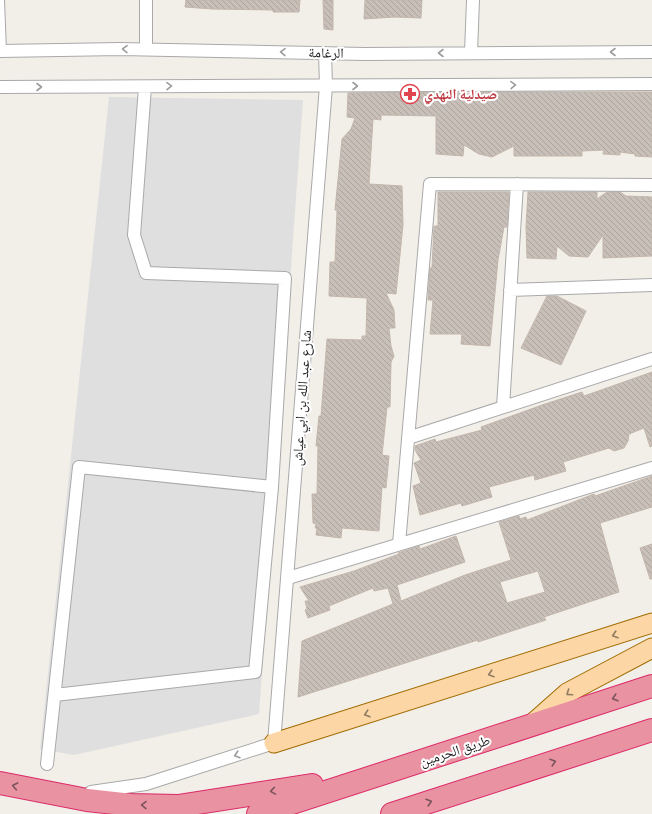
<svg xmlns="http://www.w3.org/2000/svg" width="652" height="814" font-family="Figtree,'Noto Naskh Arabic',sans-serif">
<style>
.residential{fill:#e0dfdf}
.building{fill:url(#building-back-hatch);stroke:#c4b6ab;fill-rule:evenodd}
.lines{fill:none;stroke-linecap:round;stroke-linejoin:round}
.lane-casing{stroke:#a9a9a9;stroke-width:8}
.street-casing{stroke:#a9a9a9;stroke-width:14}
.primary-casing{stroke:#a06b00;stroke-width:21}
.highway-casing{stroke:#dc2a67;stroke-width:24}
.lane{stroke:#fff;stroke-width:6}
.street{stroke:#fff;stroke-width:12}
.primary{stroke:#fcd6a4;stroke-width:19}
.highway{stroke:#e892a2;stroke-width:22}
.oneway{stroke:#9c9c9c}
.oneway2{stroke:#8f7c63}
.oneway3{stroke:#7b545c}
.labels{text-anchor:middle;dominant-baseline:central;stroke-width:4;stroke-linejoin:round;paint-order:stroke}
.street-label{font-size:14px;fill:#222;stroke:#fff}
.health-label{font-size:14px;font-weight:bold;fill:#be3a42;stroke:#fff;text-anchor:start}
</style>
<defs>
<pattern id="building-back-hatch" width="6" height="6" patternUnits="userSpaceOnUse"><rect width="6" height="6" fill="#c7bfb8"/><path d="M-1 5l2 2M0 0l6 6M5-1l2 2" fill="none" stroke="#aba49e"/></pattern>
</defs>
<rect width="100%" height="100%" fill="#f2efe9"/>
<!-- residential -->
<path class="residential" d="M 109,97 L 303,100 L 259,714 L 74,755 L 40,749 Z"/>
<!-- building -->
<path class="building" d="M 186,0 L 300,0 L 299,12 L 273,12 L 273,10 L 212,9 L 185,7 Z
M 323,0 L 333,0 L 333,30 L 324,29 Z
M 365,0 L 422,0 L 421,18 L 395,17 L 364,19 Z
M 439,92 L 475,94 L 475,92 L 652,92 L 652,157 L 635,156 L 635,154 L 620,152 L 620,155 L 603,154 L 604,150 L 582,151 L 582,156 L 514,156 L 514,146 L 492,157 L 479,154 L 464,145 L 463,156 L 436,154 L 436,116 L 381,115 L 381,120 L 373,119 L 369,184 L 402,186 L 403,225 L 396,294 L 386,293 L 394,310 L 395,328 L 389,328 L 391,346 L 394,356 L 391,362 L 390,407 L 387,407 L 382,455 L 389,456 L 386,488 L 382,487 L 379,531 L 342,528 L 341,538 L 316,535 L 317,528 L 315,528 L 316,524 L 313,523 L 312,494 L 317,494 L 318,446 L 316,446 L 319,416 L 321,416 L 327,339 L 362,340 L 362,336 L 366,336 L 367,298 L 329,296 L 330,262 L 335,262 L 337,210 L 335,210 L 342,139 L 351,129 L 355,118 L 347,117 L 348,93 Z
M 438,192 L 509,192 L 507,227 L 504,227 L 498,260 L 490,346 L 461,344 L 462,334 L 430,334 L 433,300 L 428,300 L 430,268 L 432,268 L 434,226 L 438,226 Z
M 528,192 L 597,192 L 597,199 L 607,192 L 620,192 L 626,196 L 652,197 L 652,256 L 603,258 L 603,235 L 588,257 L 569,256 L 557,246 L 556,259 L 527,258 L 526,227 Z
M 547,296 L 557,296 L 586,311 L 561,365 L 521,348 Z
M 652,372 L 652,446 L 650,447 L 644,428 L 629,434 L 628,441 L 624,448 L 614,451 L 609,448 L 563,462 L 566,471 L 535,480 L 534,475 L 489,487 L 492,497 L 462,506 L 461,503 L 420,515 L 413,486 L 421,483 L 414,463 L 421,460 L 415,450 L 415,446 L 435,439 L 436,442 L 482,430 L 481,427 L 545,404 L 582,392 L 584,396 Z
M 652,476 L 652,507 L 600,523 L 619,592 L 544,617 L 546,620 L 478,642 L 478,640 L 298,697 L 302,641 L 393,604 L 388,588 L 374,591 L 373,588 L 329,606 L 330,610 L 308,618 L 305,610 L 307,609 L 305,601 L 309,601 L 300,587 L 354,571 L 399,554 L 398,553 L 419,546 L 420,549 L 456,536 L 465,562 L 397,585 L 401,601 L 465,575 L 511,560 L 499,522 L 519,516 L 520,519 L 526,517 L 527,520 L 594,494 L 595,496 ZM 538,571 L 545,592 L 507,603 L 500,582 Z
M 652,544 L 652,579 L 650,579 L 640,548 Z"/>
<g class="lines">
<!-- lane casing -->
<g class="lane-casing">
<path id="lane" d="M 1,0 L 3,51"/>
</g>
<!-- street casing -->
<g class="street-casing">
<path id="street" d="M 146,49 L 146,0
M 0,51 L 120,49 L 365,54 L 652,52
M 471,53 L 473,0
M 0,87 L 652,84
M 510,290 L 652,285
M 503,407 L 517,184
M 408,438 L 652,359
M 399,544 L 430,184 L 652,185
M 288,578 L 652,468
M 55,695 L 255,672 L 272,487 L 285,278 L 146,273 L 134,235 L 145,87
M 47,764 L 79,467 L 272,487
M 91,792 L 146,784 L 274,743 L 326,86 L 325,53"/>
</g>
<!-- primary casing -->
<g class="primary-casing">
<path id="primary" d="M 532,724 L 567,693 L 652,648
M 274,743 L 652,623"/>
</g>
<!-- highway casing -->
<g class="highway-casing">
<path id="highway" d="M 0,783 L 87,800 L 132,805 L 178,806 L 312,785
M 258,814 L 652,686
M 392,814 L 652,730"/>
</g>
<!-- lane -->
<use href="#lane" class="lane"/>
<!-- street -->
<use href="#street" class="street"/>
<!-- primary -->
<use href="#primary" class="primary"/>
<!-- highway -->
<use href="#highway" class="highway"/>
</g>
<!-- one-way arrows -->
<defs><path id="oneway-chevron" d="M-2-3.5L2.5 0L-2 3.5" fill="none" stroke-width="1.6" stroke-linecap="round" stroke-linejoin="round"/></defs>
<g class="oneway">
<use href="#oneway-chevron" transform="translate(125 49) rotate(-179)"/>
<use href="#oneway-chevron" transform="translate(283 52) rotate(-179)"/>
<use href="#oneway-chevron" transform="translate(613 52) rotate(180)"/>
<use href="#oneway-chevron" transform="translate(441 53) rotate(180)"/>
<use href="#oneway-chevron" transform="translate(513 85) rotate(-1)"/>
<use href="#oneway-chevron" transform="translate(169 86) rotate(-1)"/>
<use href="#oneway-chevron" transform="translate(355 86)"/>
<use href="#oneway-chevron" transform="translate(39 87)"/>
<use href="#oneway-chevron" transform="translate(237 755) rotate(162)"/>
</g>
<g class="oneway2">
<use href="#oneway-chevron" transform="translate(615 635) rotate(162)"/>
<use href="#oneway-chevron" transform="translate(491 674) rotate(162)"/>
<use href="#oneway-chevron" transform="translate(569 693) rotate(146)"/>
<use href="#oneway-chevron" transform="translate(367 714) rotate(162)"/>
</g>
<g class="oneway3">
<use href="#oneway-chevron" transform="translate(615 698) rotate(162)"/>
<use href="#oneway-chevron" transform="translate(553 762) rotate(-18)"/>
<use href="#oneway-chevron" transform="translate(15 786) rotate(-169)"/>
<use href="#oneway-chevron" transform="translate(273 791) rotate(171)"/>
<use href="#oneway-chevron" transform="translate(429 802) rotate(-18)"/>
<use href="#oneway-chevron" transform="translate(144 805) rotate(-179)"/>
</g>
<!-- icons -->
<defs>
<g id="pharmacy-ring" transform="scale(1)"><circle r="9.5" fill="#fff" stroke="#e0444e" stroke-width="1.5"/><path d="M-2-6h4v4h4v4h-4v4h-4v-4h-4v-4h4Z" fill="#e0444e"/></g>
</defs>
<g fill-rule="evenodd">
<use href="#pharmacy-ring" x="410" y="94"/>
</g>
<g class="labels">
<!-- street labels -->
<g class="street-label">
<text transform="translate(326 53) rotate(1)">الرغامة</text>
<text transform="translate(302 398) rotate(-86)">شارع عبد الله بن ابي عياش</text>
<text transform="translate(455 751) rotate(-18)">طريق الحرمين</text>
</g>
<!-- health labels -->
<g class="health-label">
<text x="424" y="94">صيدلية النهدي</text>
</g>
</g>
</svg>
